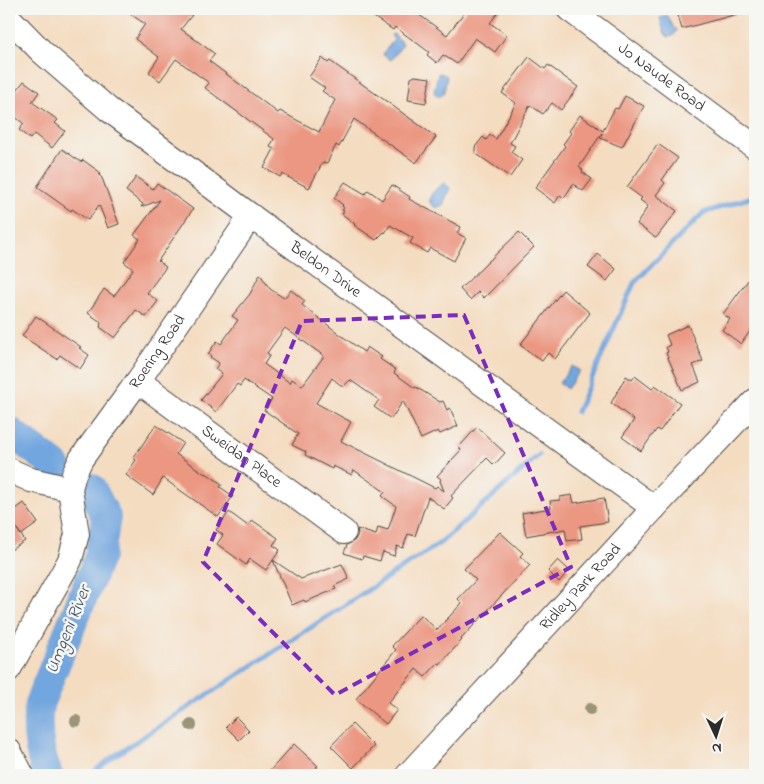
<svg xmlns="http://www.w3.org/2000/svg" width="764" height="784" font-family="'Indie Flower',sans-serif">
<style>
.water{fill:#72a6de;stroke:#4e6884}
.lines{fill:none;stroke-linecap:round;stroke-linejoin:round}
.stream{stroke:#72a6de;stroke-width:5}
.river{stroke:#72a6de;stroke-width:30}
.building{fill:#eb9782;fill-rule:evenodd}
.minor-casing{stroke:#494641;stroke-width:26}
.minor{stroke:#fff;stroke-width:24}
.tree{fill:#9b9478}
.marked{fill:none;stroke:#7b2cbf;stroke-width:4;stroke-dasharray:10 6;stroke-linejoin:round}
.labels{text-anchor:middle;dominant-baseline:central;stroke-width:5;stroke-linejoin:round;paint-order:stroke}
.street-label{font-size:16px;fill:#2b2b2b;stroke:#f6f6f2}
.water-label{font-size:18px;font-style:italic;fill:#44566a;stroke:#f6f6f2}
</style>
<rect width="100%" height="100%" fill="#f6f6f2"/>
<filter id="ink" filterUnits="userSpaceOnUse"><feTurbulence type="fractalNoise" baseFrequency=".02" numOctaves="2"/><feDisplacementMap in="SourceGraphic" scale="10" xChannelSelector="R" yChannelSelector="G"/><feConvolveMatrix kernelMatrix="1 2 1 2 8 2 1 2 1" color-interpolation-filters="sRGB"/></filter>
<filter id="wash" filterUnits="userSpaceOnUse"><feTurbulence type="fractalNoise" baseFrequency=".0096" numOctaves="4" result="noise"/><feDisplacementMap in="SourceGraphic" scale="20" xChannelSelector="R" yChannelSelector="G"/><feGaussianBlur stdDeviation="1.12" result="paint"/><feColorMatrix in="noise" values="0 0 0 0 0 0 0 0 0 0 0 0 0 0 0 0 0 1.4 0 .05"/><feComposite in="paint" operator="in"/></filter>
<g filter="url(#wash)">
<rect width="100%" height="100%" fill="#f4dcc0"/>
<!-- water -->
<path class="water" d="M 667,15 L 674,28 L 677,30 L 673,36 L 668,37 L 664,33 L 660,18 Z
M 394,34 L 403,44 L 391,60 L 383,55 L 384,52 L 394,40 L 391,35 Z
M 440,73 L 447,76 L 444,93 L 441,96 L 437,96 L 434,92 L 438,74 Z
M 444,183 L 450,188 L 443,205 L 436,208 L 430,203 C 428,194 437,188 444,183 Z
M 572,366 L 580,371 L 567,389 L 559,383 Z"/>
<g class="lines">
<!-- stream -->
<path class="stream" d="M 577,412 L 634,283 L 703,213 L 755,196
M 90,775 L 114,756 L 440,543 L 539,455"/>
<!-- river -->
<path class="river" d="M 9,431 L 56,466
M 48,775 C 38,752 36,729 39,704 L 100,555 L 106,517 L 91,488"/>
</g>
<g id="blocks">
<!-- building -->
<path class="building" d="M 123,9 L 183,9 L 192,15 L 181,29 L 215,54 L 209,61 L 278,113 L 280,111 L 319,132 L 335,100 L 322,91 L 325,88 L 309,77 L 322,58 L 328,63 L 330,61 L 436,137 L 416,163 L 354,119 L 339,147 L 336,145 L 327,163 L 323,162 L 309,188 L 282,174 L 280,177 L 264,168 L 274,149 L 270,147 L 274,139 L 205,88 L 209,83 L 176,59 L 160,81 L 149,72 L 159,57 L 135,39 L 145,24 Z
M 362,9 L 411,9 L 447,35 L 467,9 L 501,9 L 490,23 L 507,35 L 495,52 L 475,38 L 457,64 L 443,55 L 437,63 L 427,55 L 429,52 L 395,27 L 393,30 Z
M 676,9 L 740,9 L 741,13 L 682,29 Z
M 529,57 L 545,69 L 548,65 L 578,87 L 561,110 L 552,103 L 543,114 L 530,105 L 510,143 L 515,146 L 511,152 L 522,160 L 510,177 L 475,153 L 475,147 L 483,137 L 486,140 L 490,135 L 496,139 L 516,103 L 502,93 Z
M 415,76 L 430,78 L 426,103 L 408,100 L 411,78 Z
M 9,81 L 17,90 L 24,81 L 39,92 L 32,102 L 58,120 L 55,123 L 65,131 L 52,148 L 34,134 L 30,139 L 19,130 L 24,124 L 9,112 Z
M 625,96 L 644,106 L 622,147 L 600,138 L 602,133 L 579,167 L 583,170 L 582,172 L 592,179 L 583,191 L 573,184 L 564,198 L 560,195 L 555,203 L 535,188 L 565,146 L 563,144 L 571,133 L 569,131 L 580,115 L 603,131 L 615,108 L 618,109 Z
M 658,144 L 678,158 L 662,180 L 665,183 L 656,195 L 677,211 L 656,238 L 637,224 L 648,206 L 640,200 L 642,198 L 627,187 Z
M 62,149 L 81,162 L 83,160 L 101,173 L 99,175 L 102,178 L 119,224 L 108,228 L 99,205 L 88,220 L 72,209 L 71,211 L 37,187 Z
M 136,177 L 153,189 L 157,183 L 193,209 L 158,261 L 166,267 L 147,293 L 158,301 L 146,317 L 136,310 L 115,338 L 100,327 L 101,322 L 88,313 L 104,289 L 114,296 L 133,269 L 124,262 L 140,239 L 134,235 L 160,200 L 141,207 L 143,204 L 126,191 Z
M 345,182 L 365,194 L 368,190 L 382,200 L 392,185 L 410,197 L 409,199 L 461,227 L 457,233 L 466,238 L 454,261 L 430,248 L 427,253 L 410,243 L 413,238 L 390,225 L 385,233 L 384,232 L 376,240 L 354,225 L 355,224 L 342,214 L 344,211 L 342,210 L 344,208 L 342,206 L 343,205 L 334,198 Z
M 519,232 L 534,247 L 484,298 L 478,292 L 470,300 L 460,289 Z
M 598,254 L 616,269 L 607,281 L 588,267 Z
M 755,271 L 755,324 L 741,344 L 722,330 L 730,319 L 723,314 Z
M 260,274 L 270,289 L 284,298 L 291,290 L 305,301 L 302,305 L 342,336 L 364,352 L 367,347 L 382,357 L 380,359 L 396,370 L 394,373 L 415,388 L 416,387 L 440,402 L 443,401 L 447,410 L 450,408 L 458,426 L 440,434 L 438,431 L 421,439 L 403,401 L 391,419 L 374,407 L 379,400 L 350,380 L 343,387 L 332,378 L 316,403 L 351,422 L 341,441 L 435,488 L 437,486 L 444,491 L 440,481 L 441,479 L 437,476 L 461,450 L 459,447 L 477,427 L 505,453 L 494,465 L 487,458 L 451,496 L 453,498 L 444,509 L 428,497 L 415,536 L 408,534 L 403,548 L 397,546 L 394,556 L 383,552 L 380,561 L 363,556 L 362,559 L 344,553 L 347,545 L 355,540 L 358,534 L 357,529 L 376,535 L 378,527 L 388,530 L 396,506 L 382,496 L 385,492 L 354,470 L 352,475 L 333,466 L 332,469 L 305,455 L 306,452 L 292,445 L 298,434 L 264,410 L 272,399 L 244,380 L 240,386 L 237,384 L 216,412 L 201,400 L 222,374 L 215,369 L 219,363 L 210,357 L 211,356 L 208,354 L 217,341 L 221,344 L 238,320 L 232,316 L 250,294 ZM 285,328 L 324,356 L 302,386 L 292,379 L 290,383 L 264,364 L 270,355 L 267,353 Z
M 563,290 L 590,313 L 555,359 L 548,353 L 542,361 L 520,345 Z
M 36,316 L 81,347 L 79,348 L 89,355 L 80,369 L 60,355 L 57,359 L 22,336 Z
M 688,325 L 703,361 L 693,365 L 700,382 L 682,390 L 666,353 L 668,352 L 666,347 L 670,345 L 666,335 Z
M 626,376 L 632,380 L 635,376 L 652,389 L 655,385 L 680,403 L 660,431 L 657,429 L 641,451 L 622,437 L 634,420 L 611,403 Z
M 156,425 L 183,443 L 176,454 L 205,474 L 206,473 L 222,484 L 220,487 L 233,496 L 218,517 L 163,478 L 153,495 L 126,475 L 136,460 L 133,458 Z
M 572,495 L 574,503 L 604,498 L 608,522 L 580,526 L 582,539 L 567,541 L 565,529 L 526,536 L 522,513 L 551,508 L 550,501 L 560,500 L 560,497 Z
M 24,503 L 38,523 L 21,535 L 15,526 L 25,541 L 9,551 L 9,514 Z
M 229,512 L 248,526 L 252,520 L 278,538 L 273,545 L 280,550 L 266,570 L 250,559 L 246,565 L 217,544 L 223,535 L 216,530 Z
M 500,532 L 523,553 L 520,556 L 530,565 L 461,639 L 462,640 L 440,664 L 438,663 L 425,677 L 416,669 L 388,703 L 397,710 L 386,724 L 356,699 L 396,650 L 392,646 L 421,615 L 437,630 L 462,603 L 458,599 L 476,580 L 464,569 Z
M 273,560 L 301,579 L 342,564 L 349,579 L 334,586 L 336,589 L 305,602 L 304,600 L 292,605 Z
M 558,560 L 569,570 L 559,582 L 548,571 Z
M 236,717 L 249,730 L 239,740 L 226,727 Z
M 352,724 L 374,746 L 353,768 L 331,746 Z
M 294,744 L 318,766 L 316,767 L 324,775 L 266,775 Z"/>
</g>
</g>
<g filter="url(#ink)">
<use href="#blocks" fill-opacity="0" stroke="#494641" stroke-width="1"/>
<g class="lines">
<!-- minor casing -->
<g class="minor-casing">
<g id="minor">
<path id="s1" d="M 569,9 L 755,147"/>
<path id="s2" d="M 9,18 L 42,52 L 108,109 L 251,216 L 654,508"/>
<path id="s3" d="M 138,381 L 344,532"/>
<path d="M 9,470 L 31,480 L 70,489"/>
<path id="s4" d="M 9,669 L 70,560 L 77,534 L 70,489 L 74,474 L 81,459 L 138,381 L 251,216"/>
<path d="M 9,751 L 22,775"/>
<path id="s5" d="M 408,775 L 654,508 L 755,401"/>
</g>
</g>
<!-- minor -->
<use href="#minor" class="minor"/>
</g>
<!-- trees -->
<g class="tree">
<circle cx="590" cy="709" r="6"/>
<circle cx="76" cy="721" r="6"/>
<circle cx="191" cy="725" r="6"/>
</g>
</g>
<!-- marked area -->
<path class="marked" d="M 464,315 L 571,567 L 335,695 L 203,562 L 302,321 Z"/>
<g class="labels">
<!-- street labels -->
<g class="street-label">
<text stroke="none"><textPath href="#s1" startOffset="115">Jo Naude Road</textPath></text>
<text stroke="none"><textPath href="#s2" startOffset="405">Beldon Drive</textPath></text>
<text stroke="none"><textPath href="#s4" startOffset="361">Roering Road</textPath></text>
<text stroke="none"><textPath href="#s3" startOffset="128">Sweidan Place</textPath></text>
<text stroke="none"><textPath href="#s5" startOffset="255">Ridley Park Road</textPath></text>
</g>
<!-- water labels -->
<g class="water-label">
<text transform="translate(69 630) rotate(-68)">Umgeni River</text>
</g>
</g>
<!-- margin -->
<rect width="764" height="784" fill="none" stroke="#f6f6f2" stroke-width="30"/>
<!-- north arrow -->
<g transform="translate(716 736) rotate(176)" stroke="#f6f6f2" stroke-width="4" paint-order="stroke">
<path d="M0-4L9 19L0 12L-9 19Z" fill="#2b2b2b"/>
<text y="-8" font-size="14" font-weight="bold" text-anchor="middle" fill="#2b2b2b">N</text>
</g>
</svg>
